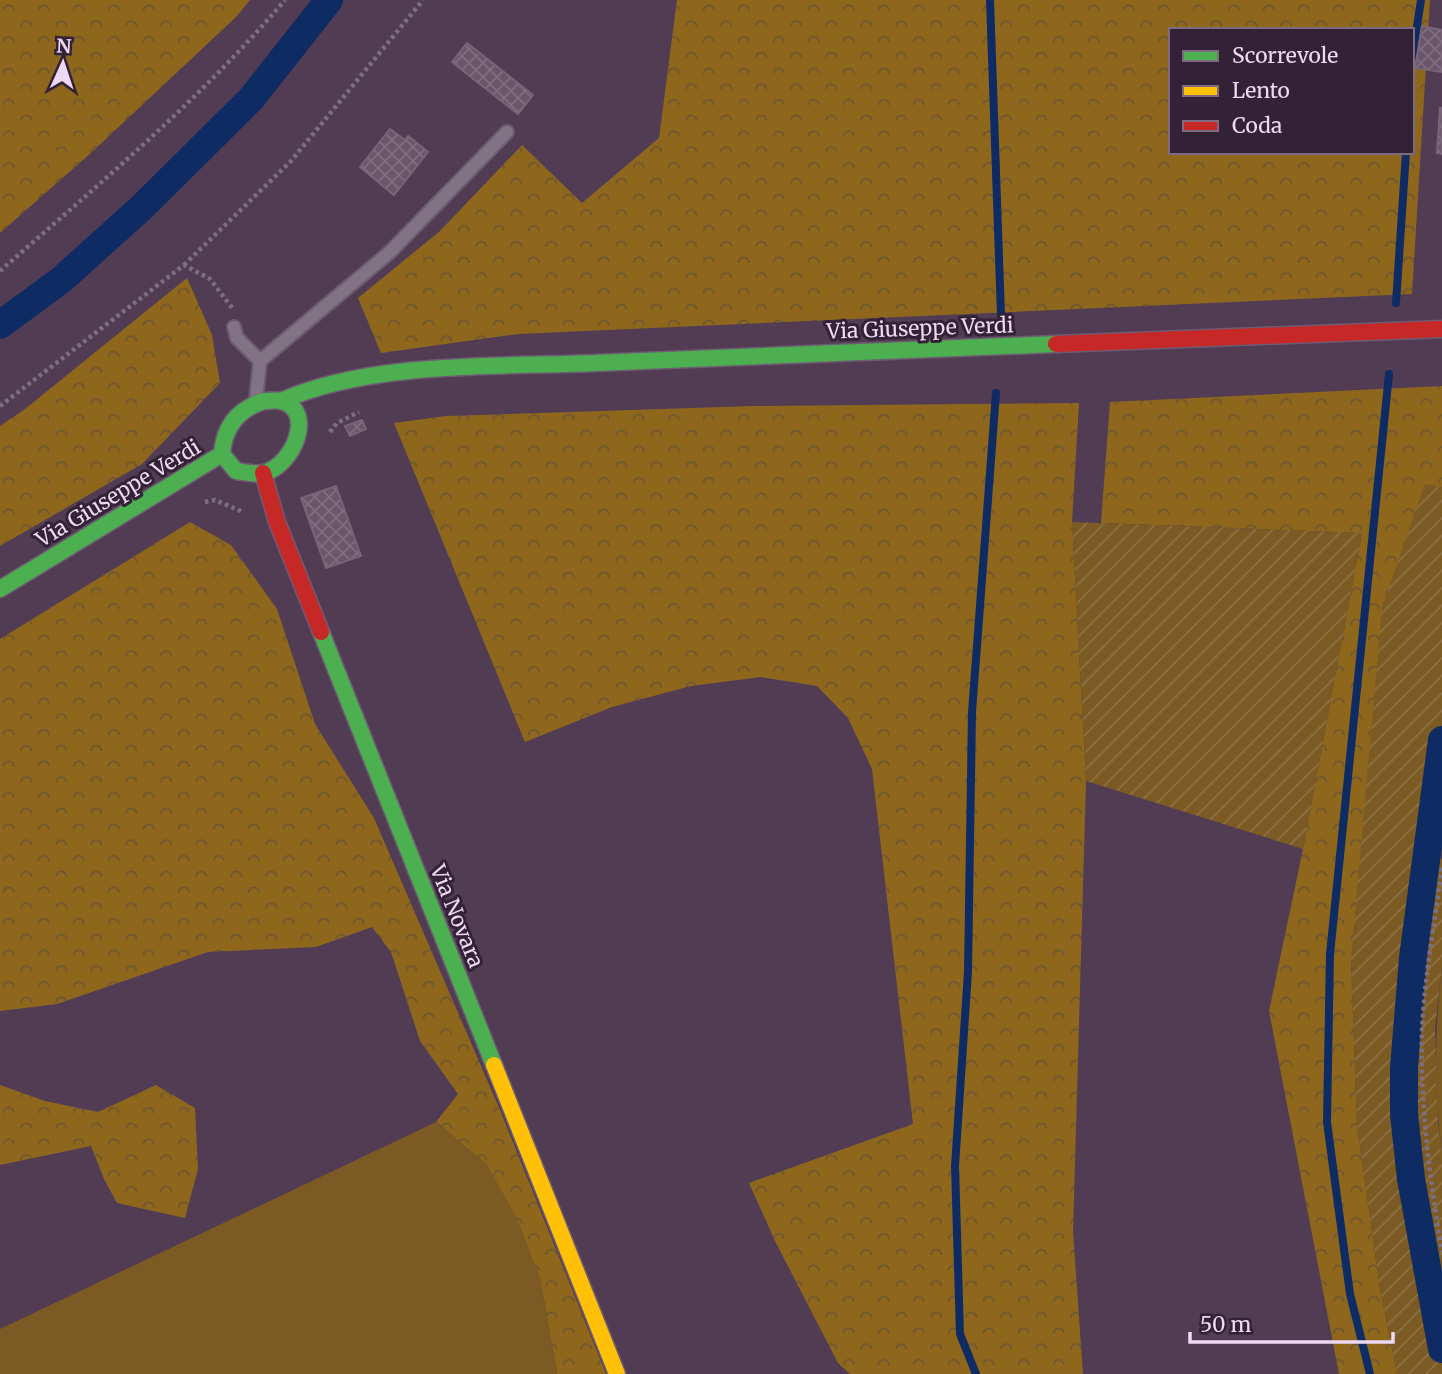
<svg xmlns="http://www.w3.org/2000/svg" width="1442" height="1374" font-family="Merriweather,serif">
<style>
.forest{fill:url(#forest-crowns);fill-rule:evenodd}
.garden{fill:url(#garden-furrows)}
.pitch{fill:#7b5a23}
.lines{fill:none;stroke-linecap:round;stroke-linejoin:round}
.stream{stroke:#0e2c63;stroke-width:8}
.canal{stroke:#0e2c63;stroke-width:28}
.building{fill:url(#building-cross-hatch);stroke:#786476;stroke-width:2}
.lane-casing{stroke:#6d5b71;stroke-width:16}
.fast-casing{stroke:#6d5b71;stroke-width:19}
.slow-casing{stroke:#6d5b71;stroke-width:19}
.jam-casing{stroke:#6d5b71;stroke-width:19}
.path{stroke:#7c6f7f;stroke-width:4.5;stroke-dasharray:3.5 3.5;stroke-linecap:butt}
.lane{stroke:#817284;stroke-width:12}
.fast{stroke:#4caf50;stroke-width:16}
.slow{stroke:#ffc107;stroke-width:16}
.jam{stroke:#c62828;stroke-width:16}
.labels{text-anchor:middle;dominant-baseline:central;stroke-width:6;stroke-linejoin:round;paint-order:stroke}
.street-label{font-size:21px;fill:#eed8f3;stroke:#332236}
</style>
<defs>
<pattern id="forest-crowns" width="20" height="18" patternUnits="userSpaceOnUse" patternTransform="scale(1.75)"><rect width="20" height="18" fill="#8e671d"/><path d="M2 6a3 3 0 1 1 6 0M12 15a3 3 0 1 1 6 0" fill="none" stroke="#6e5631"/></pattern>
<pattern id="garden-furrows" width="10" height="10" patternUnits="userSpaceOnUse" patternTransform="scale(1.75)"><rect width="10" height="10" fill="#7b5a23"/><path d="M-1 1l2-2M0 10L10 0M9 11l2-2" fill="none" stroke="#8e7143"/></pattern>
<pattern id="building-cross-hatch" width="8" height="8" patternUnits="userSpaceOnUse" patternTransform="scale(1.75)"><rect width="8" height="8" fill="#6b5569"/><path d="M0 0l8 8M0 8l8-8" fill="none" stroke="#806d7f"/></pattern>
</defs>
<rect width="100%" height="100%" fill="#513c54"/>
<!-- forest -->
<path class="forest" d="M 0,0 L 250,0 L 236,17 L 92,152 L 0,233 Z
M 677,0 L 1430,0 L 1412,294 L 518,334 L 381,353 L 358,298 L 440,231 L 522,145 L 582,203 L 659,138 ZM 1171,30 L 1412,30 L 1412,152 L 1171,152 Z
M 187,278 L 212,335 L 220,383 L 142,464 L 0,546 L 0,426 L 25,409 Z
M 1442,386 L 1442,487 L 1425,485 L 1351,958 L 1357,1125 L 1380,1289 L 1397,1374 L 1339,1374 L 1269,1011 L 1303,849 L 1362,533 L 1101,523 L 1110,402 Z
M 1079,403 L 1072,522 L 1086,781 L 1073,1232 L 1083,1374 L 850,1374 L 838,1363 L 775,1241 L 749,1183 L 913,1124 L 872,769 L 848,718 L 817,686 L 761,677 L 691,686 L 612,707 L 525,742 L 394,423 L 446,416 L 754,406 Z
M 190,522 L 231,545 L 277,609 L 315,724 L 374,818 L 500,1110 L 606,1374 L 557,1374 L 540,1278 L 487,1165 L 436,1122 L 458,1094 L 420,1041 L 391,952 L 372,927 L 316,947 L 208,952 L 57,1004 L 0,1011 L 0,639 Z
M 0,1085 L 45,1101 L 98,1112 L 156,1085 L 195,1108 L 198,1169 L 185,1218 L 117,1203 L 104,1179 L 91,1146 L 0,1165 Z"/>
<!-- garden -->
<path class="garden" d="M 1425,484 L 1442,487 L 1442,829 L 1437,858 L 1442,859 L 1442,967 L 1435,1028 L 1438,1123 L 1442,1152 L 1442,1374 L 1397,1374 L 1380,1289 L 1357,1125 L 1351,958 L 1382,607 Z
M 1072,522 L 1362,533 L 1303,849 L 1086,781 Z"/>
<!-- pitch -->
<path class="pitch" d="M 1442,967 L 1442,1152 C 1433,1090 1435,1029 1442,967 Z
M 436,1122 L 487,1165 L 517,1218 L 540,1278 L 557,1374 L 0,1374 L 0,1329 Z"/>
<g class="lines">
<!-- stream -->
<path class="stream" d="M 990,0 L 1001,315
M 1412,59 L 1421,0
M 1396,303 L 1406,152
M 976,1374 L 960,1334 L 955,1166 L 968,972 L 972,712 L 996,393
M 1370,1374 L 1350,1294 L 1327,1122 L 1330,954 L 1389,374"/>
<!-- canal -->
<path class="canal" d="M 0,325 L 61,280 L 141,208 L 251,99 L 329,0
M 1442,740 L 1413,958 L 1404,1068 L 1404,1114 L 1411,1179 L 1442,1349"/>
</g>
<!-- building -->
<path class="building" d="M 1422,26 L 1442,30 L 1442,72 L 1415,68 Z
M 467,43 L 533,95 L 518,114 L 452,62 Z
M 1440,108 L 1442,108 L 1442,154 L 1437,153 Z
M 390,129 L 405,140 L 408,136 L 428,152 L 394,195 L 360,167 Z
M 362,420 L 366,429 L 350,436 L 345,426 Z
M 336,486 L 361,556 L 326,568 L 301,498 Z"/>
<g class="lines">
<!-- lane casing -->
<g class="lane-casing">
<path id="lane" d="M 234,327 L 237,338 L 260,361 L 256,399
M 260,361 L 390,252 L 507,132"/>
</g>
<!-- fast casing -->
<g class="fast-casing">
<path id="fast" d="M 264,401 C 269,401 276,400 281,401 C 316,410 294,465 264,473 C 255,475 245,472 236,471 L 222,454 C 224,427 238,409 264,401 Z
M 281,401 C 371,361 497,367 595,363 C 749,357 903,351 1056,344
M 0,589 L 222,454
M 321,632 L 494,1065"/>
</g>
<!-- slow casing -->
<g class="slow-casing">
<path id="slow" d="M 494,1065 L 617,1374"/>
</g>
<!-- jam casing -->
<g class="jam-casing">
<path id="jam" d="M 1056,344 L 1442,329
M 263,473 L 277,522 L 321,632"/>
</g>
<!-- path -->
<path class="path" d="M 184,265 L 291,161 L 423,0
M 0,271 C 98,185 200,100 285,0
M 0,406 L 184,265 L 210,279 L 233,309
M 330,432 L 337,423 L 359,412
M 205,502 L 215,500 L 243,512
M 1442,868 C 1435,922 1424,978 1422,1033 C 1420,1106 1430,1181 1442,1252"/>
<!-- lane -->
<use href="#lane" class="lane"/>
<!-- fast -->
<use href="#fast" class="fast"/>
<!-- slow -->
<use href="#slow" class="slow"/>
<!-- jam -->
<use href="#jam" class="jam"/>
</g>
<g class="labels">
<!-- street labels -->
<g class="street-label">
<text transform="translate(920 328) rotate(-2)">Via Giuseppe Verdi</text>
<text transform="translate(118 493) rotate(-31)">Via Giuseppe Verdi</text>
<text transform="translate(457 916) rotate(68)">Via Novara</text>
</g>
</g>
<!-- legend -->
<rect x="1169" y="28" width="245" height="126" fill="#332236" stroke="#7e6b82" stroke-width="2"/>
<rect x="1183" y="51" width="35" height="10" fill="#4caf50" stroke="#7e6b82" stroke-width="2"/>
<text x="1232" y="63" font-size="21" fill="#eed8f3">Scorrevole</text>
<rect x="1183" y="86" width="35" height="10" fill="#ffc107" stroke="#7e6b82" stroke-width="2"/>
<text x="1232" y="98" font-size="21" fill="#eed8f3">Lento</text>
<rect x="1183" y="121" width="35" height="10" fill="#c62828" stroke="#7e6b82" stroke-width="2"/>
<text x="1232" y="133" font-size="21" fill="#eed8f3">Coda</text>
<!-- north arrow -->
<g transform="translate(63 63) rotate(3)" stroke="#332236" stroke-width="5" paint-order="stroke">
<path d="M0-5L12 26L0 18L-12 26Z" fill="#eed8f3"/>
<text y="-10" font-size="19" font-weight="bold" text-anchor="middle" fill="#eed8f3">N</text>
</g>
<!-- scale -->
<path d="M1190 1332v10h203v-10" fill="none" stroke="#eed8f3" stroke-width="3.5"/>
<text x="1200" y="1332" font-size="21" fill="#eed8f3" stroke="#332236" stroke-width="5" paint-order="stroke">50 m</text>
</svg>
